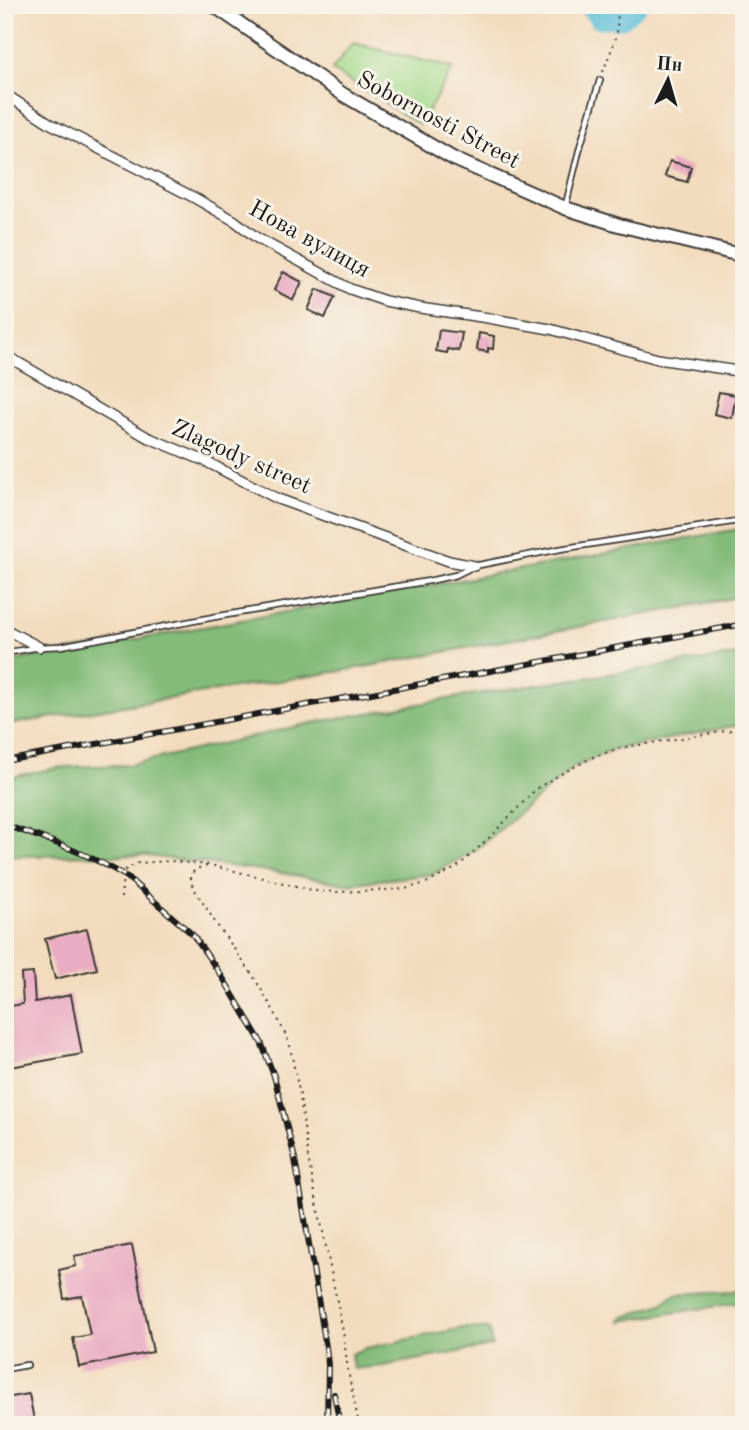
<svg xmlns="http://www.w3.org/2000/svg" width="749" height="1430" font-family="'Old Standard TT',serif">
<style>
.green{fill:#a4db8d;stroke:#607c54;stroke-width:2}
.forest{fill:#83bb78;stroke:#506c4a;stroke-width:2}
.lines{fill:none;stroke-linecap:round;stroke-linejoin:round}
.river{stroke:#5bbfd9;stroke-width:19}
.building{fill:#eaacc3}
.lane-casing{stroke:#3c3934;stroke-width:8}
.street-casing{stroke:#3c3934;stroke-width:12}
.secondary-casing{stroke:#3c3934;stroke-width:16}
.path{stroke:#3c3934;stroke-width:2;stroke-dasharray:2 5;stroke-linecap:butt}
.lane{stroke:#fff;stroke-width:4.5}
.street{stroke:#fff;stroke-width:9}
.secondary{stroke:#fff;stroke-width:12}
.rail-casing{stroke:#1c1c1c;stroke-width:6}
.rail{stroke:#f7f3e8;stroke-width:3.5;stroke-dasharray:10;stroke-linecap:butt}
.labels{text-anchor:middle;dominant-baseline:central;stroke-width:6;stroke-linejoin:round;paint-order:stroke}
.street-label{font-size:24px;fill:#1c1c1c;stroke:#f7f3e8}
</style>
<rect width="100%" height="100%" fill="#f7f3e8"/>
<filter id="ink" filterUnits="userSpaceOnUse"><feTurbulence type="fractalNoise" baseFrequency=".0143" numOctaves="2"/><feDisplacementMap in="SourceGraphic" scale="14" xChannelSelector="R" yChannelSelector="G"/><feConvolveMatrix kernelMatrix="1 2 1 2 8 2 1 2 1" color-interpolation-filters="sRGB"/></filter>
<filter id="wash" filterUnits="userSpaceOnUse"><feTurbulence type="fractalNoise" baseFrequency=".00686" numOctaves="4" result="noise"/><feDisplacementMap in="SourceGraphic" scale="28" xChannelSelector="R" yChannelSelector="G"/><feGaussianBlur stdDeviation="1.57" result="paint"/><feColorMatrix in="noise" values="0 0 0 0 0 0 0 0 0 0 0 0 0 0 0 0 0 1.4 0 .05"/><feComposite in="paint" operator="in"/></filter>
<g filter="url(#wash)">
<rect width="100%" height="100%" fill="#f3dcbe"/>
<!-- green -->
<path class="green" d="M 353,43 L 453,68 L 420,125 L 332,70 Z"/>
<!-- forest -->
<path class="forest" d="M 744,528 L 744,596 L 353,669 L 5,725 L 5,662 L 105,645 Z
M 744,654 L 744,724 L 612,750 L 574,767 L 478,848 L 433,874 L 346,884 L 269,871 L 139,855 L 5,856 L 5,778 L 62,767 L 128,765 L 312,723 L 476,694 Z
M 744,1289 L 744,1302 L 620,1321 L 621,1318 L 662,1304 L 674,1294 L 735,1291 Z
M 463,1328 L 489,1329 L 492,1346 L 383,1366 L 353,1369 L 351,1354 L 366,1348 Z"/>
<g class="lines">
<!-- river -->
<path class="river" d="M 587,5 L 599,19 L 622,19 L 638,5"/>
</g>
<g id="blocks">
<!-- building -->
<path class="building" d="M 670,161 L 691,167 L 687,182 L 665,176 Z
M 283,272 L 302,282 L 293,300 L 274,290 Z
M 317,289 L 335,297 L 325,318 L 308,310 Z
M 439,330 L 462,333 L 459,351 L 448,349 L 447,353 L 436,351 Z
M 479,333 L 494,336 L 493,349 L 488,348 L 488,352 L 477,350 Z
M 719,392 L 736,395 L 732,418 L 714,414 Z
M 87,929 L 97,969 L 55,979 L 45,939 Z
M 33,973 L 35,1002 L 71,995 L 82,1054 L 5,1068 L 5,1007 L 23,1004 L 21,974 Z
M 132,1245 L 153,1352 L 79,1367 L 73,1338 L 90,1335 L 82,1296 L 64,1299 L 59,1270 L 76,1266 L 74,1256 Z
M 29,1394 L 35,1425 L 5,1425 L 5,1398 Z"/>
</g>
</g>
<g filter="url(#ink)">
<use href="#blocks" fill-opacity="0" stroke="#3c3934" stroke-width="2"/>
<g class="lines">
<!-- lane casing -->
<g class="lane-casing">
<path id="lane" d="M 565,208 L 580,147 L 600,80
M 5,653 L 39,647 L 61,646 L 214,617 L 429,581 L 456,575 L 474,566 L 560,549 L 744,520
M 5,1369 L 27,1365"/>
</g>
<!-- street casing -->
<g class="street-casing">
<path id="street" d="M 5,94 L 51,124 L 193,197 L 235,221 L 257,238 L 350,289 L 385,301 L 420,308 L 488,318 L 550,329 L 658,359 L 744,372
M 5,355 L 147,437 L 205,461 L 278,499 L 449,561 L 474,566
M 5,629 L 39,647"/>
</g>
<!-- secondary casing -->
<g class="secondary-casing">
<path id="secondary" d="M 213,5 L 344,95 L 454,159 L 565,208 L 619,225 L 744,256"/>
</g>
<!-- path -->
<path class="path" d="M 603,72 L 617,35 L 618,5
M 207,866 C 195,868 187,873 193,887 L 215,922 L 252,974 L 275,1013 L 289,1042 L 300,1096 L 308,1158 L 343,1331 L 348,1371 L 359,1425
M 121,898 L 123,874 L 126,869 L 138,863 L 170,861 L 210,865 L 316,891 L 338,892 L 405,889 L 429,882 L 456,868 L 487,840 L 537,788 L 559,775 L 593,757 L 620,748 L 744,728"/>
<!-- lane -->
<use href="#lane" class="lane"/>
<!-- street -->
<use href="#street" class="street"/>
<!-- secondary -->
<use href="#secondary" class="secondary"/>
<!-- rail casing -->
<g class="rail-casing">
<path id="rail" d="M 5,761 L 744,624
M 5,825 C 46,839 90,854 127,877 L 193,935 L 223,978 L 261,1042 L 274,1076 L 295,1159 L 326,1347 L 328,1365 L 327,1425
M 334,1394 L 340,1425"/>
</g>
<!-- rail -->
<use href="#rail" class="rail"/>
</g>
</g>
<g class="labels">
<!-- street labels -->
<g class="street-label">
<text transform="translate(438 121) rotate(28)">Sobornosti Street</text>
<text transform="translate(309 240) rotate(29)">Нова вулиця</text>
<text transform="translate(241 458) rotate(24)">Zlagody street</text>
</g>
</g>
<!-- margin -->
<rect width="749" height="1430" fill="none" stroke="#f7f3e8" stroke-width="28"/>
<!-- north arrow -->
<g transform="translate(668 80) rotate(5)" stroke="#f7f3e8" stroke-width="5" paint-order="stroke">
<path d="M0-5L12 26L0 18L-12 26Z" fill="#1c1c1c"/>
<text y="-10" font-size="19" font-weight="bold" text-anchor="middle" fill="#1c1c1c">Пн</text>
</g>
</svg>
